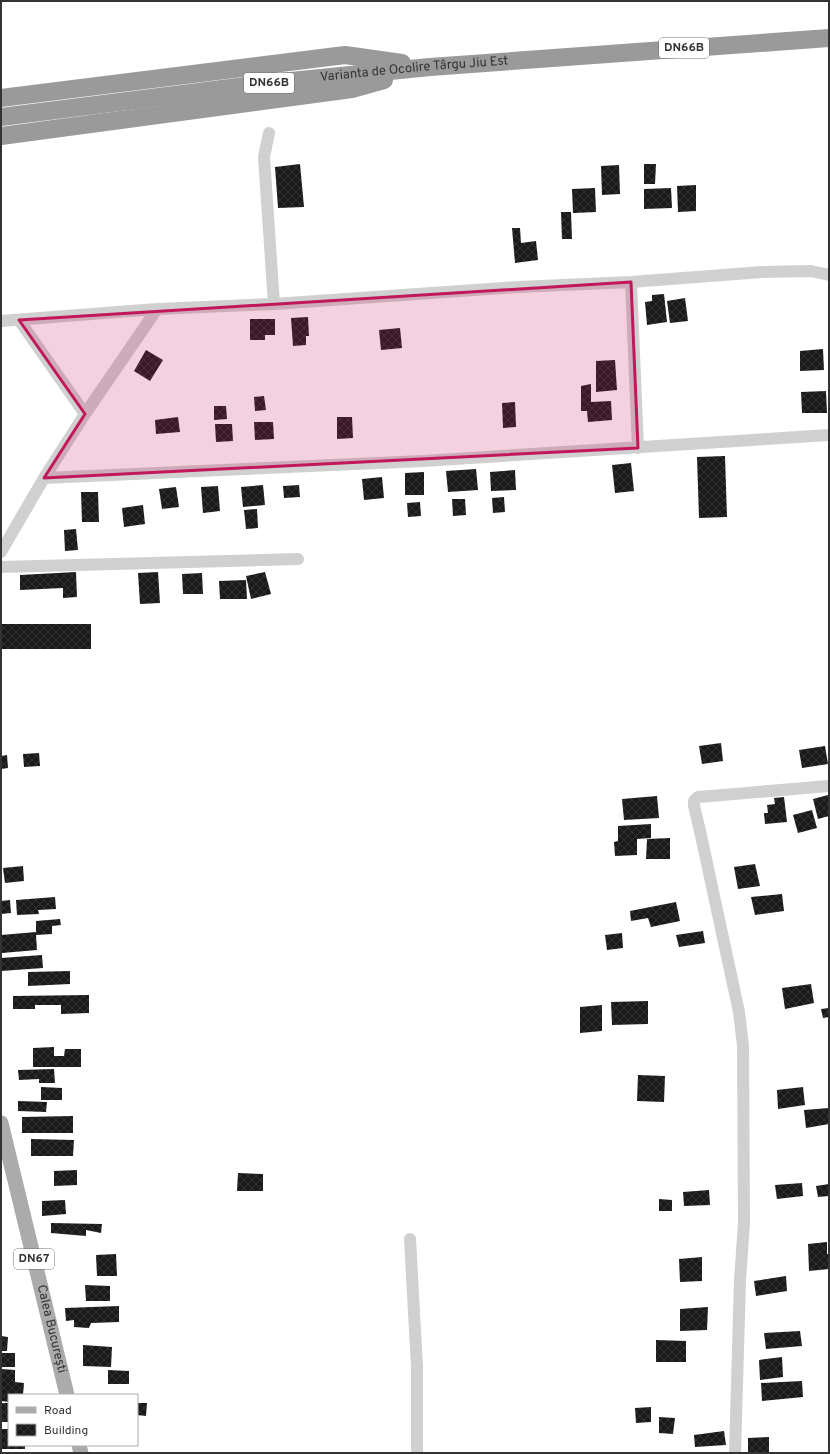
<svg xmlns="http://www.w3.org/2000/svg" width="830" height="1454" font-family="Overpass,sans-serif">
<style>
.building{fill:url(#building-cross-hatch)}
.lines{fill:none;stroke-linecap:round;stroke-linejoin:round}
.minor{stroke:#d0d0d0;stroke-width:12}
.major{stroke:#ababab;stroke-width:15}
.highway{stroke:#9a9a9a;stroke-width:18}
.marked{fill:#c2185b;fill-opacity:0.2;stroke:#c2185b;stroke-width:3;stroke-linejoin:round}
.labels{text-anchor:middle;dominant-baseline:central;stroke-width:4;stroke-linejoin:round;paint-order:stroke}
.shield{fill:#fff;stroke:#707070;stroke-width:1}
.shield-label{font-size:12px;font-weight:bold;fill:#333}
.street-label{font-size:13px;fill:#333;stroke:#fff}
</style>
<defs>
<pattern id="building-cross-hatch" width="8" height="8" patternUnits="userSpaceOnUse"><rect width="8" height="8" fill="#1a1a1a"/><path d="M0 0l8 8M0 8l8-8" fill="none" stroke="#333"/></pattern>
</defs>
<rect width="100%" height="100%" fill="#fff"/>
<!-- building -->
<path class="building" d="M 300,164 L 304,207 L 278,208 L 275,167 Z
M 644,164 L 656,164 L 655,184 L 644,184 Z
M 619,165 L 620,194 L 602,195 L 601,166 Z
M 696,185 L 696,211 L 678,212 L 677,186 Z
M 595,188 L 596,212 L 573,213 L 572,189 Z
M 671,188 L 672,208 L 644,209 L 644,189 Z
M 561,212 L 571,212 L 572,239 L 562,239 Z
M 512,228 L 520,228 L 521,243 L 536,241 L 538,260 L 515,263 Z
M 664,294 L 667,322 L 647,325 L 645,302 L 652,301 L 652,295 Z
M 685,298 L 688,321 L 670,323 L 667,301 Z
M 308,317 L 309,336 L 306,336 L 306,345 L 293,346 L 291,318 Z
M 250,319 L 275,319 L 275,335 L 265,335 L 265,340 L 250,340 Z
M 400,328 L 402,348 L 381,350 L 379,330 Z
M 823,349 L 824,370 L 800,371 L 800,351 Z
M 146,350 L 163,360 L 150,381 L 134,371 Z
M 615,360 L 617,390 L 596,392 L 596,361 Z
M 591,384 L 591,402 L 611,401 L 612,420 L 588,422 L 587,411 L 581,411 L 581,386 Z
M 826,391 L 827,413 L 802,413 L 801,392 Z
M 264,396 L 266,410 L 255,411 L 254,397 Z
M 515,402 L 516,427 L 503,428 L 502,403 Z
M 214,406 L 226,406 L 227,419 L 214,420 Z
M 178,417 L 180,432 L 156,434 L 155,420 Z
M 337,417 L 352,417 L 353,438 L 337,439 Z
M 254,422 L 273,422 L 274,439 L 255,440 Z
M 215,424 L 232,424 L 233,441 L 216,442 Z
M 725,456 L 727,517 L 699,518 L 697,457 Z
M 631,463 L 634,491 L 615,493 L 612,465 Z
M 476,469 L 478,490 L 448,492 L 446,471 Z
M 515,470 L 516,490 L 491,491 L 490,472 Z
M 424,472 L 424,495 L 405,495 L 405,473 Z
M 382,477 L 384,498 L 364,500 L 362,479 Z
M 263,485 L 265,505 L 243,507 L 241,487 Z
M 299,485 L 300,497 L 284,498 L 283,486 Z
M 218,486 L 220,511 L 203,513 L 201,487 Z
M 176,487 L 179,507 L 162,509 L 159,489 Z
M 81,492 L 98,492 L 99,522 L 82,522 Z
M 504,497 L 505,512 L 493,513 L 492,498 Z
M 452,499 L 465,499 L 466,515 L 453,516 Z
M 420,502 L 421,516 L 408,517 L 407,503 Z
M 143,505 L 145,524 L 124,527 L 122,508 Z
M 257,509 L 258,528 L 246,529 L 244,510 Z
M 76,529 L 78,550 L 65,551 L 64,530 Z
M 76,572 L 77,597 L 63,598 L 63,588 L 20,590 L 20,575 Z
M 158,572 L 160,603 L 140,604 L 138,573 Z
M 265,572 L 271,594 L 251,599 L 246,576 Z
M 202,573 L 203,594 L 183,594 L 182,574 Z
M 246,580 L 247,599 L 220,599 L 219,581 Z
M 1,624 L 91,624 L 91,649 L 1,649 Z
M 721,743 L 723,761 L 702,764 L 699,746 Z
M 825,746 L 828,764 L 802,768 L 799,750 Z
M 39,753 L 40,766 L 24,767 L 23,754 Z
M 7,755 L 8,768 L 1,769 L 1,756 Z
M 828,795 L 829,816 L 818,819 L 813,799 Z
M 657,796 L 659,818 L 624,820 L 622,799 Z
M 784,797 L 787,822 L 765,824 L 764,813 L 768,813 L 767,805 L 775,804 L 774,798 Z
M 812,810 L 817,828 L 798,833 L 793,815 Z
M 651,824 L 651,838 L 637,839 L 637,855 L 615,856 L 614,842 L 618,841 L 618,826 Z
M 670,838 L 670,859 L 646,859 L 647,839 Z
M 755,864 L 760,886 L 738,889 L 734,867 Z
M 23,866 L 24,881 L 5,883 L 3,868 Z
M 782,894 L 784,911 L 755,915 L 751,897 Z
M 55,897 L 56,909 L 38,910 L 39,914 L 17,915 L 16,900 Z
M 10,900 L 11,913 L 1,914 L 1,901 Z
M 676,902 L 680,921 L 651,927 L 648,918 L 631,921 L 630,911 Z
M 60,919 L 61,925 L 52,926 L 52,934 L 36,935 L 37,950 L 2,953 L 1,935 L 36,932 L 36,921 Z
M 703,931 L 705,943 L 679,947 L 676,935 Z
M 622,933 L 623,948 L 607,950 L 605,935 Z
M 42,955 L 43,968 L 1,971 L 1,958 Z
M 70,971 L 70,984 L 28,986 L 28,972 Z
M 811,984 L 814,1003 L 785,1009 L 782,988 Z
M 89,995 L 89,1013 L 61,1014 L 61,1005 L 35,1005 L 35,1009 L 13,1009 L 13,996 Z
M 648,1001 L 648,1024 L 612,1025 L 611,1002 Z
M 602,1005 L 602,1031 L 580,1033 L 580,1007 Z
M 829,1008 L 829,1017 L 823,1018 L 821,1009 Z
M 54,1047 L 54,1056 L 64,1056 L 65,1049 L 81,1049 L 81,1067 L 33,1067 L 33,1048 Z
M 54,1069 L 55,1083 L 39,1083 L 39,1079 L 19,1080 L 18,1070 Z
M 638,1075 L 665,1076 L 664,1102 L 637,1101 Z
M 41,1087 L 62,1088 L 62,1100 L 41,1100 Z
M 803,1087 L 805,1105 L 778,1109 L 777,1090 Z
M 18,1101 L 47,1102 L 46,1112 L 18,1111 Z
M 829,1108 L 829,1124 L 806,1128 L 804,1110 Z
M 73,1116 L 73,1133 L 22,1133 L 22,1117 Z
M 31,1139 L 74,1140 L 73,1156 L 31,1156 Z
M 77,1170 L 77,1185 L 54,1186 L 54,1171 Z
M 238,1173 L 263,1174 L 263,1191 L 237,1191 Z
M 802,1183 L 803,1196 L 777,1199 L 775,1185 Z
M 829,1184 L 829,1196 L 818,1197 L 816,1186 Z
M 709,1190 L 710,1205 L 684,1206 L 683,1192 Z
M 659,1199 L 672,1200 L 672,1211 L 659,1211 Z
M 65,1200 L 66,1214 L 42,1216 L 42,1201 Z
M 51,1223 L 102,1224 L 101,1233 L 86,1230 L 86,1236 L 51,1233 Z
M 827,1242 L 827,1254 L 829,1254 L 829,1269 L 809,1271 L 808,1244 Z
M 116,1254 L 117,1276 L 97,1276 L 96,1255 Z
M 702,1257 L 702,1281 L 680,1282 L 679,1259 Z
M 786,1276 L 787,1291 L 756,1296 L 754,1281 Z
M 85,1285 L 110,1286 L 110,1301 L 86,1301 Z
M 119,1306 L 119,1322 L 91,1323 L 89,1328 L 74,1327 L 74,1320 L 66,1321 L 65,1308 Z
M 708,1307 L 707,1330 L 680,1331 L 680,1309 Z
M 800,1331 L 802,1346 L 766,1349 L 764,1333 Z
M 1,1336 L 8,1337 L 7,1351 L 1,1351 Z
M 656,1340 L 686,1341 L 686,1362 L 656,1362 Z
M 83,1345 L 112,1347 L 111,1367 L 83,1366 Z
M 1,1353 L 15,1353 L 15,1367 L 1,1367 Z
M 782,1357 L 783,1377 L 760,1380 L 759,1360 Z
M 1,1369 L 15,1370 L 15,1382 L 24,1383 L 23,1395 L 9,1395 L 9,1402 L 1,1401 Z
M 108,1370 L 129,1371 L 129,1384 L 108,1384 Z
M 802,1381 L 803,1397 L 762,1401 L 761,1383 Z
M 1,1403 L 9,1403 L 9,1422 L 1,1422 Z
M 137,1403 L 147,1403 L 146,1416 L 137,1415 Z
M 651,1407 L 651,1422 L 636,1423 L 635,1408 Z
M 659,1417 L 675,1418 L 673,1434 L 659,1433 Z
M 1,1429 L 9,1429 L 9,1445 L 25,1445 L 25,1449 L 2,1449 Z
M 724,1431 L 726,1445 L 695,1447 L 694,1435 Z
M 769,1437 L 769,1453 L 748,1453 L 748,1438 Z"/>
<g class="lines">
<!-- minor -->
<path class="minor" d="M 269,133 L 264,157 L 274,304
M 631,282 L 638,448
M 19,320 L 85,414
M 1,321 L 157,309 L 274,304 L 518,287 L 631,282 L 762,272 L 811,271 L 829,275
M 44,478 L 423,461 L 829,435
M 1,552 L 44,478 L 85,414 L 157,309
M 1,567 L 298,559
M 410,1239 L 417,1367 L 417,1453
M 735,1453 L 740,1280 L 744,1223 L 743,1046 L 739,1012 L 700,831 L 694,806 L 694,801 L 698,797 L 829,786"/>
<!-- major -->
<g class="major">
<path id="s1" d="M 1,1123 L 67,1395"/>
<path d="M 79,1445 L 81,1453"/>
</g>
<!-- highway -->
<g class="highway">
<path d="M 1,98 L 345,55 L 402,63"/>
<path id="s2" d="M 1,117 L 261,84 L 430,67 L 829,38"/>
<path d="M 1,136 L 352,89 L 384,80"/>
</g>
</g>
<!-- marked area -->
<path class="marked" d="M 631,282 L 638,448 L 44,478 L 85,414 L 19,320 Z"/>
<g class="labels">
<!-- shield labels -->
<g class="shield">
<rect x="659" y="38" width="50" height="20" rx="3"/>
<rect x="244" y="73" width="50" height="20" rx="3"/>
<rect x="14" y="1249" width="40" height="20" rx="3"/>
</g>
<g class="shield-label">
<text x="684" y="48">DN66B</text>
<text x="269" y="83">DN66B</text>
<text x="34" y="1259">DN67</text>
</g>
<!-- street labels -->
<g class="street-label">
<text stroke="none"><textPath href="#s2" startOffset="416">Varianta de Ocolire Târgu Jiu Est</textPath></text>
<text stroke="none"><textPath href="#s1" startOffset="212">Calea București</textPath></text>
</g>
</g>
<!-- border -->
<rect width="830" height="1454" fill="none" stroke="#333333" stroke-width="4"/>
<!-- legend -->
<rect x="8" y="1394" width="130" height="52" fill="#ffffff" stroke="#adadad"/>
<rect x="16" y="1407" width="20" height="6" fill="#ababab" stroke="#adadad"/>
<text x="44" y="1414" font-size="12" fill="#333333">Road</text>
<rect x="16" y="1424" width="20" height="12" fill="url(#building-cross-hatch)" stroke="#adadad"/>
<text x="44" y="1434" font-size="12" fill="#333333">Building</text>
</svg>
